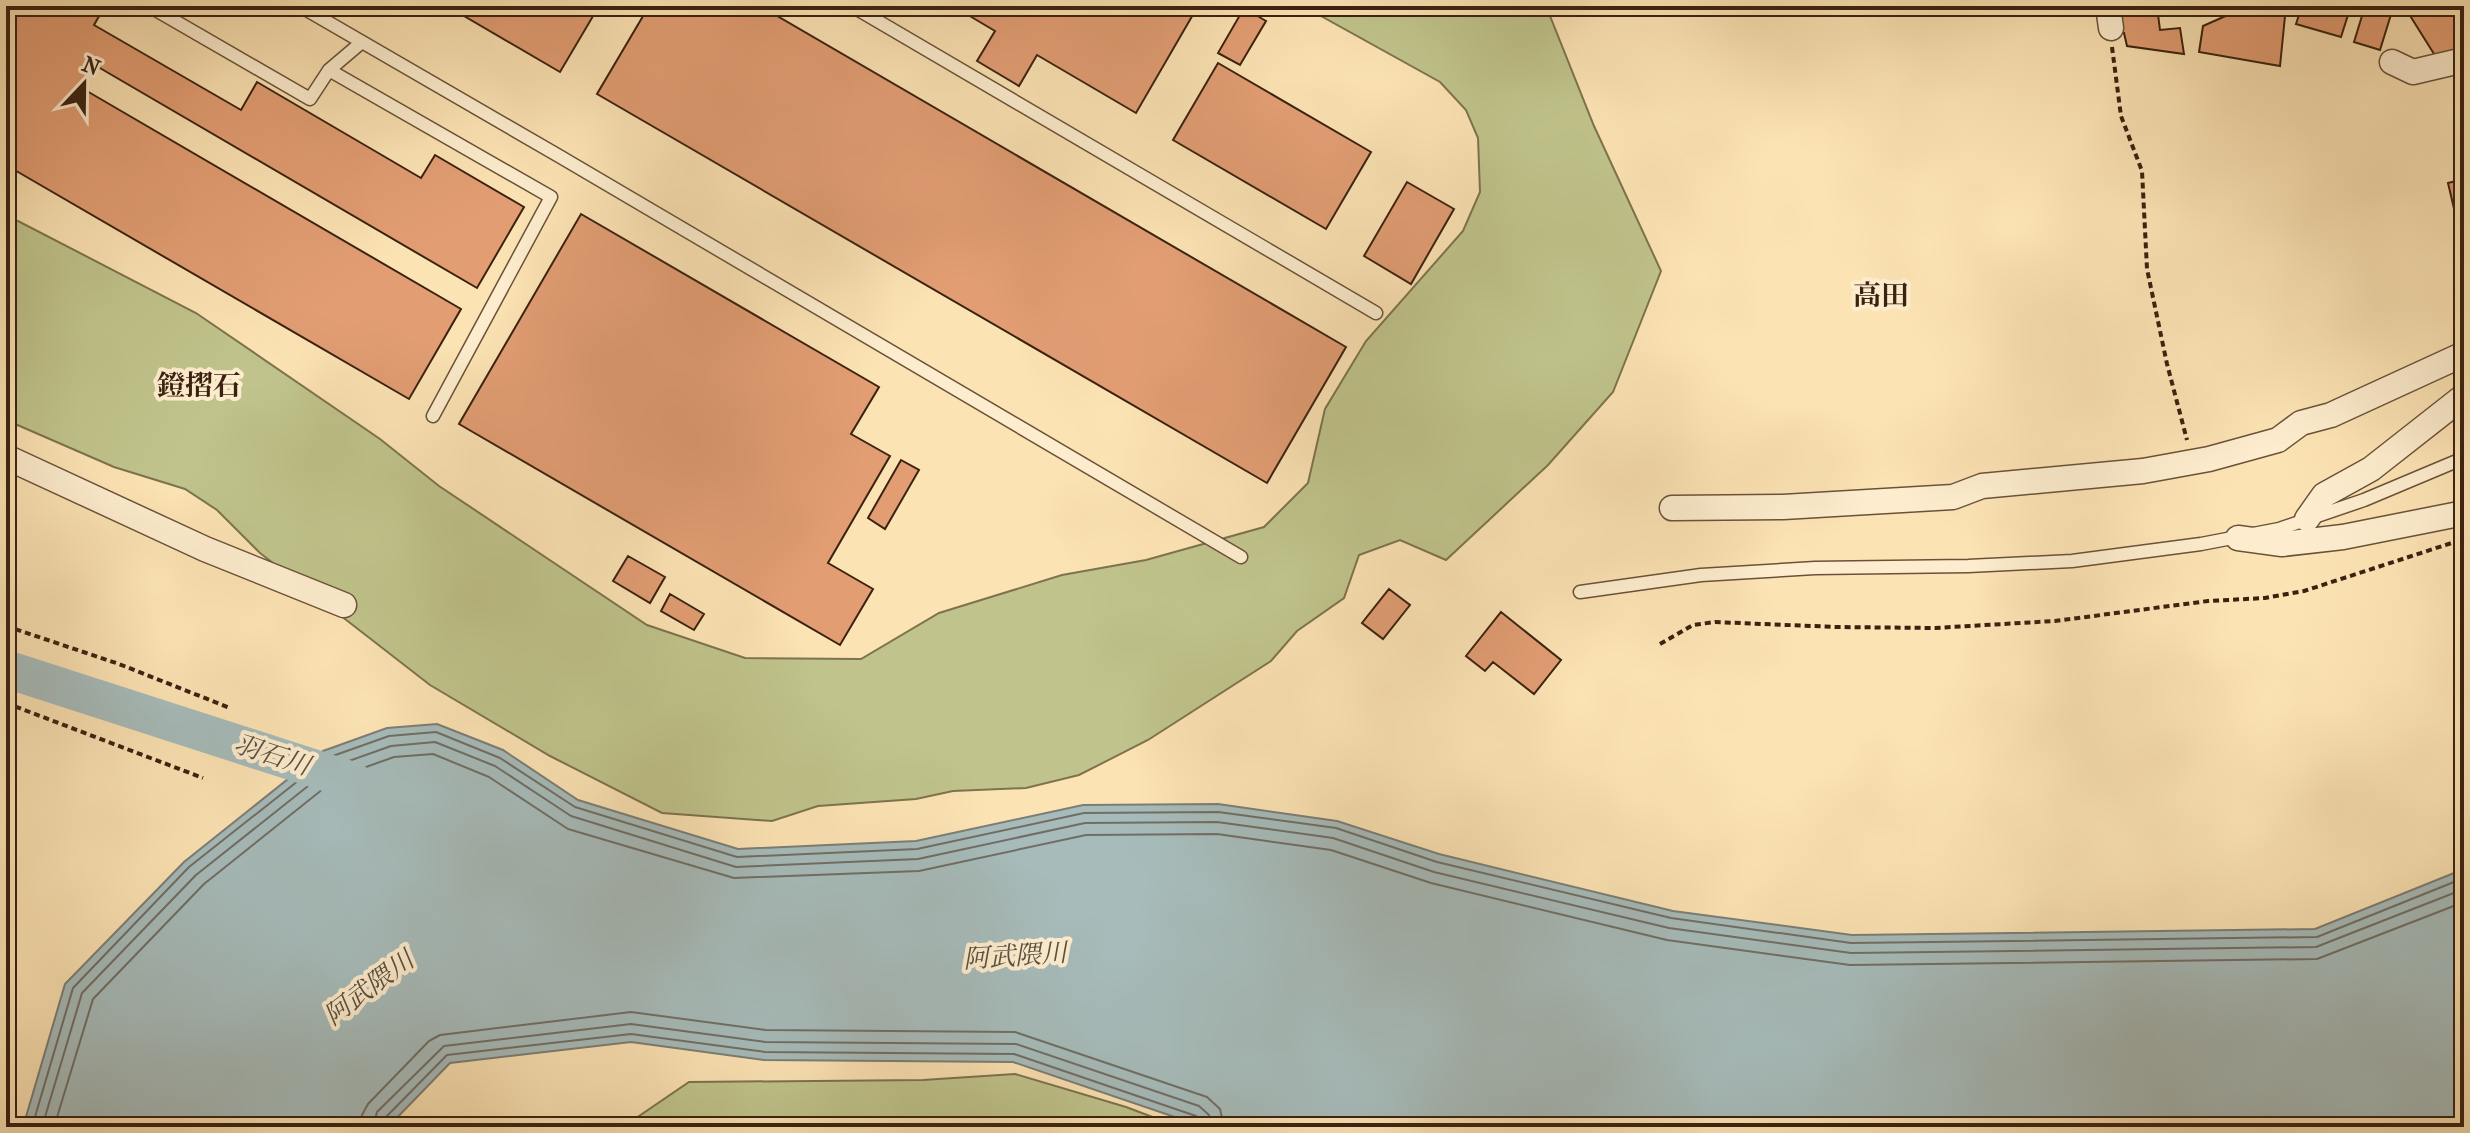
<svg xmlns="http://www.w3.org/2000/svg" width="2470" height="1133" font-family="'IM FELL French Canon','Noto Serif JP',serif">
<style>
.green{fill:#c0c48c;stroke:#7d734e;stroke-width:2}
.water{fill:#a6bbba;stroke:#7b7e76;stroke-width:2}
.lines{fill:none;stroke-linecap:round;stroke-linejoin:round}
.shore{stroke:#706e65;stroke-width:2}
.river{stroke:#a6bbba;stroke-width:38}
.building{fill:#e29d73;stroke:#3a2210;stroke-width:2}
.lane-casing{stroke:#6a5239;stroke-width:15}
.street-casing{stroke:#6a5239;stroke-width:27}
.path{stroke:#3a2210;stroke-width:4;stroke-dasharray:6 4;stroke-linecap:butt}
.lane{stroke:#fdedce;stroke-width:12}
.street{stroke:#fdedce;stroke-width:24}
.labels{text-anchor:middle;dominant-baseline:central;stroke-width:8;stroke-linejoin:round;paint-order:stroke}
.water-label{font-size:26px;font-style:italic;fill:#5a5043;stroke:#fdedce}
.quarter-label{font-size:28px;font-weight:bold;fill:#3a2210;stroke:#fdedce}
</style>
<rect width="100%" height="100%" fill="#fce3b4"/>
<filter id="stains"><feTurbulence type="fractalNoise" baseFrequency=".0025" numOctaves="4"/><feColorMatrix values="0 0 0 0 .2 0 0 0 0 .09 0 0 0 0 .02 0 0 0 .5 -.17"/></filter>
<radialGradient id="worn" r=".72"><stop offset=".6" stop-color="#630" stop-opacity="0"/><stop offset="1" stop-color="#630" stop-opacity=".3"/></radialGradient>
<!-- green -->
<path class="green" d="M 1303,6 L 1546,6 L 1594,126 L 1661,271 L 1613,392 L 1548,465 L 1446,560 L 1400,540 L 1359,555 L 1344,598 L 1297,631 L 1271,661 L 1148,740 L 1079,775 L 1026,788 L 953,791 L 916,799 L 818,806 L 772,821 L 662,813 L 550,756 L 430,685 L 260,553 L 217,510 L 185,489 L 114,467 L 6,420 L 6,220 L 18,221 L 196,313 L 380,439 L 439,486 L 647,625 L 745,658 L 861,659 L 939,613 L 1062,575 L 1146,560 L 1264,527 L 1308,483 L 1325,409 L 1366,341 L 1463,231 L 1480,192 L 1478,138 L 1466,110 L 1440,82 Z
M 1015,1074 L 1126,1107 L 1179,1127 L 623,1127 L 689,1082 L 923,1080 Z"/>
<!-- water -->
<path class="water" d="M 437,724 L 503,750 L 578,800 L 738,849 L 916,841 L 1083,805 L 1218,804 L 1337,821 L 1439,854 L 1673,911 L 1852,935 L 2315,929 L 2464,869 L 2464,1127 L 1204,1127 L 1013,1062 L 764,1060 L 631,1042 L 450,1063 L 388,1127 L 23,1127 L 65,984 L 184,862 L 323,751 L 387,728 Z"/>
<g class="lines">
<!-- shore -->
<path class="shore" d="M 32,1127 L 73,988 L 189,867 L 327,758 L 389,736 L 436,732 L 500,758 L 575,807 L 737,857 L 917,849 L 1084,813 L 1218,812 L 1336,828 L 1437,862 L 1671,918 L 1851,943 L 2317,937 L 2464,878
M 42,1127 L 82,993 L 196,875 L 332,767 L 391,746 L 435,742 L 495,766 L 571,816 L 736,867 L 918,859 L 1085,823 L 1217,822 L 1333,838 L 1434,872 L 1669,928 L 1851,953 L 2316,947 L 2464,889
M 54,1127 L 93,999 L 204,884 L 338,777 L 394,757 L 433,754 L 489,777 L 568,829 L 734,878 L 919,871 L 1086,835 L 1217,834 L 1331,850 L 1431,883 L 1667,940 L 1850,965 L 2317,959 L 2464,902
M 361,1127 L 362,1115 L 368,1104 L 429,1041 L 440,1035 L 631,1012 L 766,1030 L 1015,1032 L 1207,1097 L 1220,1109 L 1224,1127
M 373,1127 L 377,1112 L 444,1046 L 631,1024 L 765,1042 L 1016,1044 L 1199,1106 L 1209,1115 L 1212,1127
M 383,1127 L 385,1118 L 447,1055 L 631,1034 L 765,1052 L 1014,1054 L 1196,1116 L 1201,1120 L 1202,1127"/>
<!-- river -->
<path class="river" d="M 6,669 L 353,781"/>
</g>
<!-- building -->
<path class="building" d="M 6,6 L 105,6 L 94,25 L 241,110 L 257,82 L 421,178 L 435,155 L 524,207 L 477,288 L 93,64 L 80,87 L 461,309 L 409,399 L 6,165 Z
M 447,6 L 599,6 L 560,72 Z
M 649,6 L 760,6 L 1346,347 L 1267,483 L 597,94 Z
M 953,6 L 1198,6 L 1136,113 L 1037,55 L 1019,86 L 977,61 L 995,31 Z
M 2115,6 L 2157,6 L 2160,30 L 2180,28 L 2184,54 L 2127,46 L 2124,33 L 2118,33 Z
M 2248,6 L 2286,6 L 2280,66 L 2199,52 L 2203,26 Z
M 2302,6 L 2357,6 L 2354,16 L 2348,15 L 2341,37 L 2296,24 Z
M 2365,6 L 2393,8 L 2380,50 L 2354,42 Z
M 2404,6 L 2458,6 L 2464,15 L 2464,47 L 2439,62 Z
M 1244,8 L 1266,21 L 1240,65 L 1218,53 Z
M 1218,63 L 1371,152 L 1326,229 L 1173,140 Z
M 2464,179 L 2464,228 L 2459,230 L 2448,183 Z
M 1407,182 L 1454,209 L 1411,284 L 1364,256 Z
M 581,214 L 879,387 L 851,434 L 890,456 L 828,563 L 873,589 L 840,645 L 459,424 Z
M 901,460 L 919,470 L 885,529 L 868,518 Z
M 628,556 L 665,577 L 650,603 L 613,581 Z
M 1389,589 L 1410,605 L 1383,639 L 1362,623 Z
M 670,594 L 704,614 L 694,630 L 661,611 Z
M 1501,612 L 1561,660 L 1534,694 L 1493,662 L 1485,671 L 1466,656 Z"/>
<g class="lines">
<!-- lane casing -->
<g class="lane-casing">
<path id="lane" d="M 149,6 L 310,99 L 329,70 L 362,42
M 300,6 L 559,156 L 1241,557
M 852,6 L 1376,313
M 329,70 L 551,197 L 433,416
M 1580,592 L 1701,575 L 1815,568 L 1968,566 L 2072,561 L 2201,544 L 2279,529 L 2364,500 L 2464,458"/>
</g>
<!-- street casing -->
<g class="street-casing">
<path id="street" d="M 2108,6 L 2111,28
M 2392,62 L 2413,72 L 2464,60
M 6,457 L 205,549 L 344,605
M 1672,508 L 1783,507 L 1953,497 L 1982,486 L 2143,471 L 2209,459 L 2278,440 L 2301,423 L 2331,415 L 2464,354
M 2307,519 L 2324,495 L 2371,469 L 2464,396
M 2238,538 L 2282,544 L 2343,537 L 2464,513"/>
</g>
<!-- path -->
<path class="path" d="M 2112,47 L 2121,116 L 2142,171 L 2147,269 L 2167,364 L 2187,440
M 6,626 L 119,664 L 230,708
M 1660,644 L 1693,625 L 1715,622 L 1836,627 L 1935,628 L 2055,621 L 2208,601 L 2265,598 L 2304,591 L 2464,539
M 6,703 L 203,778"/>
<!-- lane -->
<use href="#lane" class="lane"/>
<!-- street -->
<use href="#street" class="street"/>
</g>
<g class="labels">
<!-- water labels -->
<g class="water-label">
<text transform="translate(272 755) rotate(18)">羽石川</text>
<text transform="translate(1015 956) rotate(-4)">阿武隈川</text>
<text transform="translate(369 988) rotate(-37)">阿武隈川</text>
</g>
<!-- quarter labels -->
<g class="quarter-label">
<text x="1881" y="295">高田</text>
<text x="199" y="385">鐙摺石</text>
</g>
</g>
<!-- margin -->
<rect width="2470" height="1133" fill="none" stroke="#fce3b4" stroke-width="32"/>
<rect x="8" y="8" width="2454" height="1117" fill="none" stroke="#3a2210" stroke-width="4"/>
<rect x="16" y="16" width="2438" height="1101" fill="none" stroke="#3a2210" stroke-width="2"/>
<!-- north arrow -->
<g transform="translate(84 84) rotate(22)" stroke="#fdedce" stroke-width="6" paint-order="stroke">
<path d="M0-6L14 30L0 20L-14 30Z" fill="#3a2210"/>
<text y="-12" font-size="22" font-weight="bold" text-anchor="middle" fill="#3a2210">N</text>
</g>
<rect width="100%" height="100%" filter="url(#stains)"/>
<rect width="100%" height="100%" fill="url(#worn)"/>
</svg>
